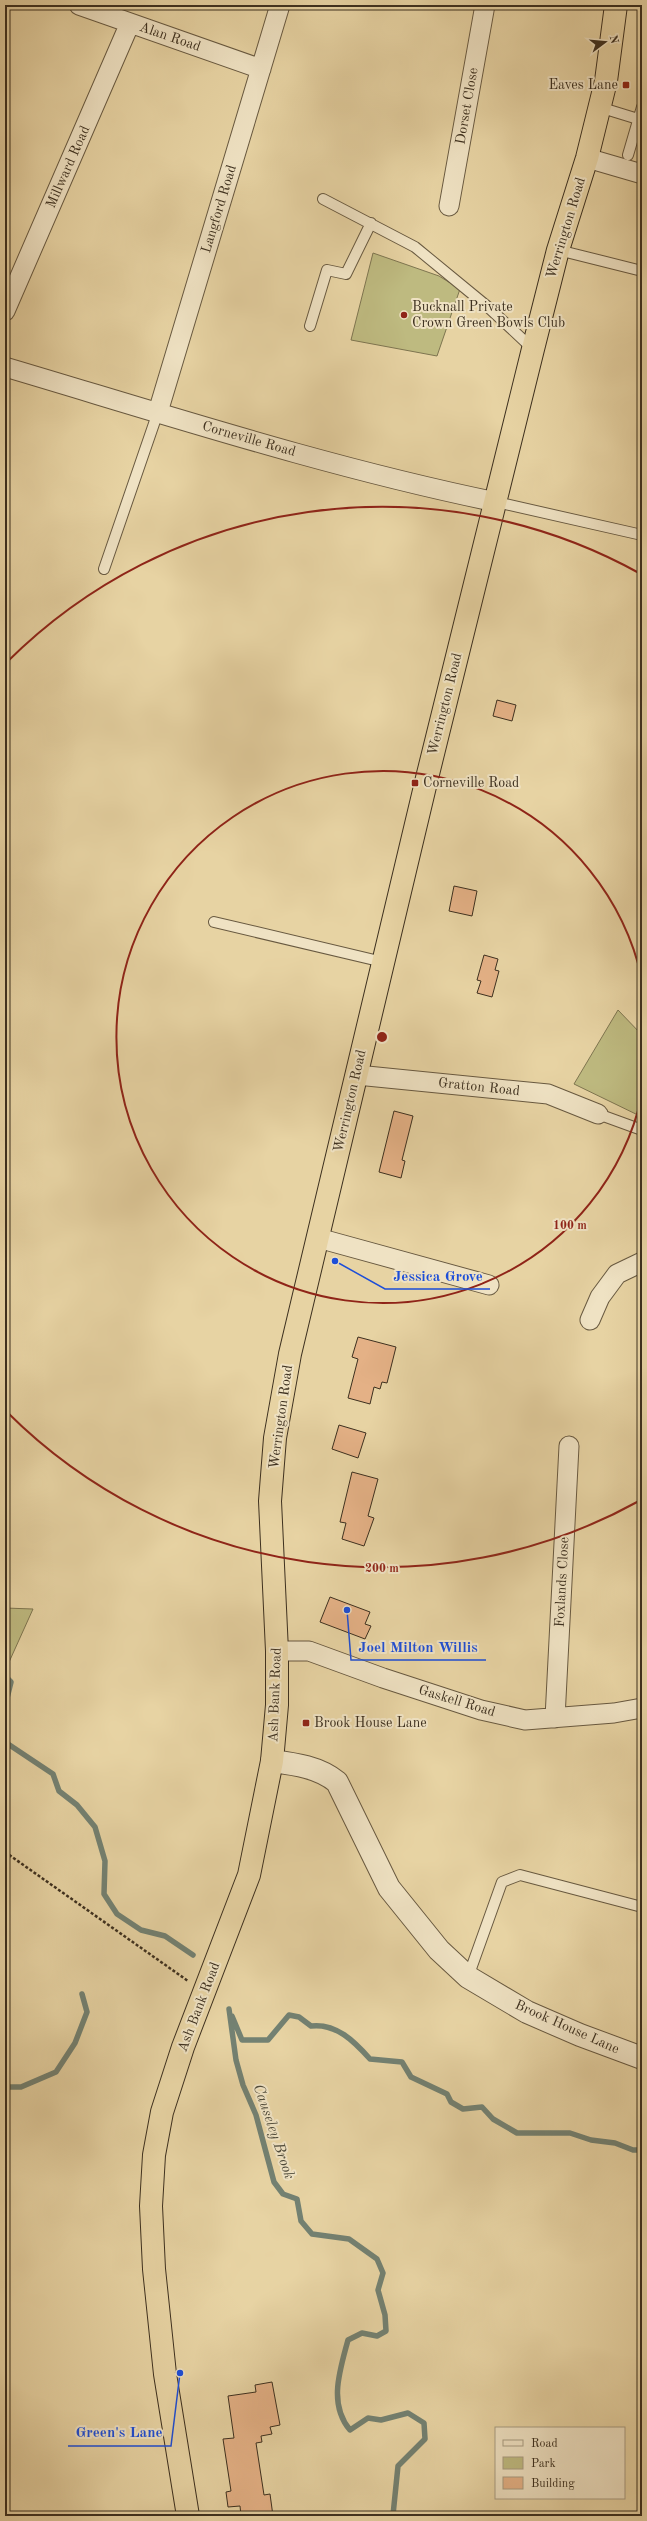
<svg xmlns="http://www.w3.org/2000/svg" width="647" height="2521" font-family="'Old Standard TT',serif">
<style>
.green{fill:#beba80;stroke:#7e7550}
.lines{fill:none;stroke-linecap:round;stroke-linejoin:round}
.stream{stroke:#738172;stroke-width:5.5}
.building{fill:#e4b186;stroke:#3d301f}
.service-casing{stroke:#685940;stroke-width:12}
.minor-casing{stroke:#685940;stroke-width:21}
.tertiary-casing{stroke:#685940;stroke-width:24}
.trunk-casing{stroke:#3d301f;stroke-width:24}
.path{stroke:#3d301f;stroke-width:2.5;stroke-dasharray:3 2;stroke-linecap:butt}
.service{stroke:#efe2c3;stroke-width:10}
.minor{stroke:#efe2c3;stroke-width:19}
.tertiary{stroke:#efe2c3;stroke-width:22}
.trunk{stroke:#e7d3a3;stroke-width:22}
.ring{fill:none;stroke:#8f2418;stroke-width:2}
.poi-dot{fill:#8f2418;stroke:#efe2c3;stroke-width:1.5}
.labels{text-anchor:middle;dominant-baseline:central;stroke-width:4;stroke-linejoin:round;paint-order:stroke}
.street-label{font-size:14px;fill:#3d301f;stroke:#efe2c3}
.poi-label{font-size:14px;fill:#3d301f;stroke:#efe2c3;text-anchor:start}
.water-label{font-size:15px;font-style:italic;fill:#4f4b3b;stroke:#efe2c3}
.centre{fill:#8f2418;stroke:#efe2c3;stroke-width:2}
.ring-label{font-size:12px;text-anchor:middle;font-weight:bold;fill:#8f2418;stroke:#efe2c3;stroke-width:4;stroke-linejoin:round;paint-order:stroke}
.leader{fill:none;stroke:#1d4ed8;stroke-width:1.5}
.callout-dot{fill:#1d4ed8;stroke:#efe2c3;stroke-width:1.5}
.callout-label{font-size:15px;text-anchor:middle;font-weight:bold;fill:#1d4ed8;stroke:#efe2c3;stroke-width:4;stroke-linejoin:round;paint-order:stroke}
</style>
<rect width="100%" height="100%" fill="#e7d3a3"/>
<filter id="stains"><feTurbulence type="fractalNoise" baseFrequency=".005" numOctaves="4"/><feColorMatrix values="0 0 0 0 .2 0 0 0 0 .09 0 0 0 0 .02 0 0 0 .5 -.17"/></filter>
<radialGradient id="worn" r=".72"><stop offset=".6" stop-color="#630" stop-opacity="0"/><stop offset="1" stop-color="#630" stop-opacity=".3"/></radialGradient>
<!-- green -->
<path class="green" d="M 373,253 L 439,276 L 460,289 L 437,356 L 351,340 Z
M 618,1010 L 642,1035 L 642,1117 L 574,1084 Z
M 5,1608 L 33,1609 L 5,1671 Z"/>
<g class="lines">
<!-- stream -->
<path class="stream" d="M 5,1676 L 11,1682 L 5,1706
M 5,1742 L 53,1774 L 59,1791 L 77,1805 L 95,1827 L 105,1861 L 104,1894 L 117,1914 L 141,1930 L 165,1936 L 193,1955
M 229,2009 L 236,2060 L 243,2085 L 256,2115 L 274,2182 L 283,2194 L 297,2199 L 301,2221 L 312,2234 L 349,2239 L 377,2259 L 383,2273 L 378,2290 L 385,2315 L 386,2331 L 377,2336 L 362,2333 L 348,2340 C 340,2370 328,2404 350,2430 L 368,2418 L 381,2420 L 408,2413 L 424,2423 L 425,2439 L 398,2466 L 393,2515 L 397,2516
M 232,2016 L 242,2040 L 268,2040 L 289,2015 L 299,2017 L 311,2026 C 336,2023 354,2041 370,2059 L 402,2062 L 411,2077 L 447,2094 L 451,2102 L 463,2109 L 482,2107 L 493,2119 L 517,2133 L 570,2133 L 591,2140 L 615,2143 L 633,2150 L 642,2150
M 5,2087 L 21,2087 L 56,2072 L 75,2043 L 87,2012 L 82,1994
M 406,2516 L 415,2514 L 419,2516"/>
</g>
<!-- building -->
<path class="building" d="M 497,700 L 516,705 L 512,721 L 493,716 Z
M 454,886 L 477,891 L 472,916 L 449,911 Z
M 484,955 L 498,959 L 495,970 L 499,971 L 492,997 L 477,993 L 481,981 L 477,980 Z
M 394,1111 L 413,1116 L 402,1160 L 405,1161 L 401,1178 L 379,1172 Z
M 358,1337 L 396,1347 L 387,1383 L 382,1382 L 380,1389 L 374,1387 L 370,1404 L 348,1398 L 358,1359 L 352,1357 Z
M 339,1425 L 366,1433 L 358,1458 L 332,1449 Z
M 352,1472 L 378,1479 L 368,1516 L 374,1518 L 364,1546 L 342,1539 L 346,1523 L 340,1522 Z
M 330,1597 L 370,1612 L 365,1624 L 371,1626 L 365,1639 L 320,1622 Z
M 272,2382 L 280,2425 L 270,2427 L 272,2434 L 261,2436 L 262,2442 L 256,2443 L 264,2495 L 270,2494 L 273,2516 L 241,2516 L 240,2506 L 228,2507 L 226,2492 L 231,2491 L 223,2439 L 234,2438 L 228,2396 L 256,2392 L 255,2385 Z"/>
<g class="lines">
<!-- service casing -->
<g class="service-casing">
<path id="service" d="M 599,107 L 638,119
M 628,155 L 642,107
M 323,199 L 415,247 L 488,307 L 533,349
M 558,250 L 642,271
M 310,326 L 327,270 L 346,274 L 371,223
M 496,502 L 642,535
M 104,569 L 158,412
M 214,922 L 383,962
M 598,1114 L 642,1130
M 468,1977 L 502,1882 L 520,1875 L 642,1907"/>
</g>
<!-- minor casing -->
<g class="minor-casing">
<path id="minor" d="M 79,5 L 261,69
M 587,158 L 642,174
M 449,206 L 485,5
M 5,311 L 130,23
M 5,367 C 167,415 330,468 496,502
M 158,412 L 280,5
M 357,1075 L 548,1094 L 598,1114
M 318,1238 L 489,1285
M 590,1320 L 600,1297 L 617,1274 L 642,1262
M 277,1651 L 309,1651 L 383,1678 L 481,1710 L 525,1720 L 614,1713 L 642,1708
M 555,1718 L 569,1446"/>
</g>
<!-- tertiary casing -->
<g class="tertiary-casing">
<path id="tertiary" d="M 272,1761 C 295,1764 319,1767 337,1782 L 389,1888 L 439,1950 L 468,1977 L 527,2012 L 580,2035 L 642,2058"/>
</g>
<!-- trunk casing -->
<g class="trunk-casing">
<path id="trunk" d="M 188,2516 L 165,2374 L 154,2269 L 151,2206 L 154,2155 L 162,2112 L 183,2047 L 249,1875 L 272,1761 L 277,1705 L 277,1651 L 270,1501 L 275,1438 L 290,1354 L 427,778 L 533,349 L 558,250 L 587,158 L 606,81 L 616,5"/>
</g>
<!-- path -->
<path class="path" d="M 5,1852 L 188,1981"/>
<!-- service -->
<use href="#service" class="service"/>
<!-- minor -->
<use href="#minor" class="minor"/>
<!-- tertiary -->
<use href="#tertiary" class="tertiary"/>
<!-- trunk -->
<use href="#trunk" class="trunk"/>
</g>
<!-- distance rings -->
<g class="ring">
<path d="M642 1095A266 266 0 1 1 642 979"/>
<path d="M639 1501A531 531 0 0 1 7 1412M7 662A531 531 0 0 1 639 573"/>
</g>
<!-- markers -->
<g class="poi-dot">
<rect x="622" y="81" width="8" height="8" rx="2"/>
<circle cx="404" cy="315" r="4"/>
<rect x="411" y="779" width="8" height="8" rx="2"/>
<rect x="302" y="1719" width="8" height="8" rx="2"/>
</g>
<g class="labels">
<!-- street labels -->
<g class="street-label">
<text transform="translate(170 37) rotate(19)">Alan Road</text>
<text transform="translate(467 106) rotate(-80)">Dorset Close</text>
<text transform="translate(68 167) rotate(-66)">Millward Road</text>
<text transform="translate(219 209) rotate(-73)">Langford Road</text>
<text transform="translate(566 228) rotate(-73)">Werrington Road</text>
<text transform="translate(249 439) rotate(16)">Corneville Road</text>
<text transform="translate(445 704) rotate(-76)">Werrington Road</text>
<text transform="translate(479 1087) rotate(6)">Gratton Road</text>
<text transform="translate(350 1101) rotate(-77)">Werrington Road</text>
<text transform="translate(281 1417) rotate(-82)">Werrington Road</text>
<text transform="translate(562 1582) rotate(-87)">Foxlands Close</text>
<text transform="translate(275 1695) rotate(-88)">Ash Bank Road</text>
<text transform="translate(457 1701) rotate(17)">Gaskell Road</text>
<text transform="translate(199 2007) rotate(-69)">Ash Bank Road</text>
<text transform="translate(567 2027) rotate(24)">Brook House Lane</text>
</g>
<!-- poi labels -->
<g class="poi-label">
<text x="618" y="85" text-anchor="end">Eaves Lane</text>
<text x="412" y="307">Bucknall Private<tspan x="412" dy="16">Crown Green Bowls Club</tspan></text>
<text x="423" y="783">Corneville Road</text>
<text x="314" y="1723">Brook House Lane</text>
</g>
<!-- water labels -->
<g class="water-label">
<text transform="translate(273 2132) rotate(71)">Causeley Brook</text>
</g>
</g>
<circle cx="382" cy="1037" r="6" class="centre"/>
<g class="ring-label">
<text x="570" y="1229">100 m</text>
<text x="382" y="1572">200 m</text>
</g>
<!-- callouts -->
<path class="leader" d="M335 1261L385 1289H490M347 1610L351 1660H486M180 2373L171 2446H68"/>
<g class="callout-dot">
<circle cx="335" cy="1261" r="4"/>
<circle cx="347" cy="1610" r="4"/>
<circle cx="180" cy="2373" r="4"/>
</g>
<g class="callout-label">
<text x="438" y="1281">Jessica Grove</text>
<text x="418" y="1652">Joel Milton Willis</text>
<text x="119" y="2437">Green's Lane</text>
</g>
<!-- margin -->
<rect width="647" height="2521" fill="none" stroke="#e7d3a3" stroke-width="20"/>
<rect x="6" y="6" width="635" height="2509" fill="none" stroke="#3d301f" stroke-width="2"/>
<rect x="10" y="10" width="627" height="2501" fill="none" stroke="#3d301f"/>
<!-- legend -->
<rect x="495" y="2427" width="130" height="72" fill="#efe2c3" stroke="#a89b81"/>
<rect x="503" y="2440" width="20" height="6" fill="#efe2c3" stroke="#a89b81"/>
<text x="531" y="2447" font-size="12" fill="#3d301f">Road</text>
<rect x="503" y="2457" width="20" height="12" fill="#beba80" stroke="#a89b81"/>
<text x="531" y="2467" font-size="12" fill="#3d301f">Park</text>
<rect x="503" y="2477" width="20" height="12" fill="#e4b186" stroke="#a89b81"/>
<text x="531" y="2487" font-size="12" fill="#3d301f">Building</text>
<!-- north arrow -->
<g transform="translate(605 42) rotate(74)" stroke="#efe2c3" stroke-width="3" paint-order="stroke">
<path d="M0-3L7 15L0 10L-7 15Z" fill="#3d301f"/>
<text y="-6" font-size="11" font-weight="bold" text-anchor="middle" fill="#3d301f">N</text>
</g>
<rect width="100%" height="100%" filter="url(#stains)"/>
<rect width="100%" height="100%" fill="url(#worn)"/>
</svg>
